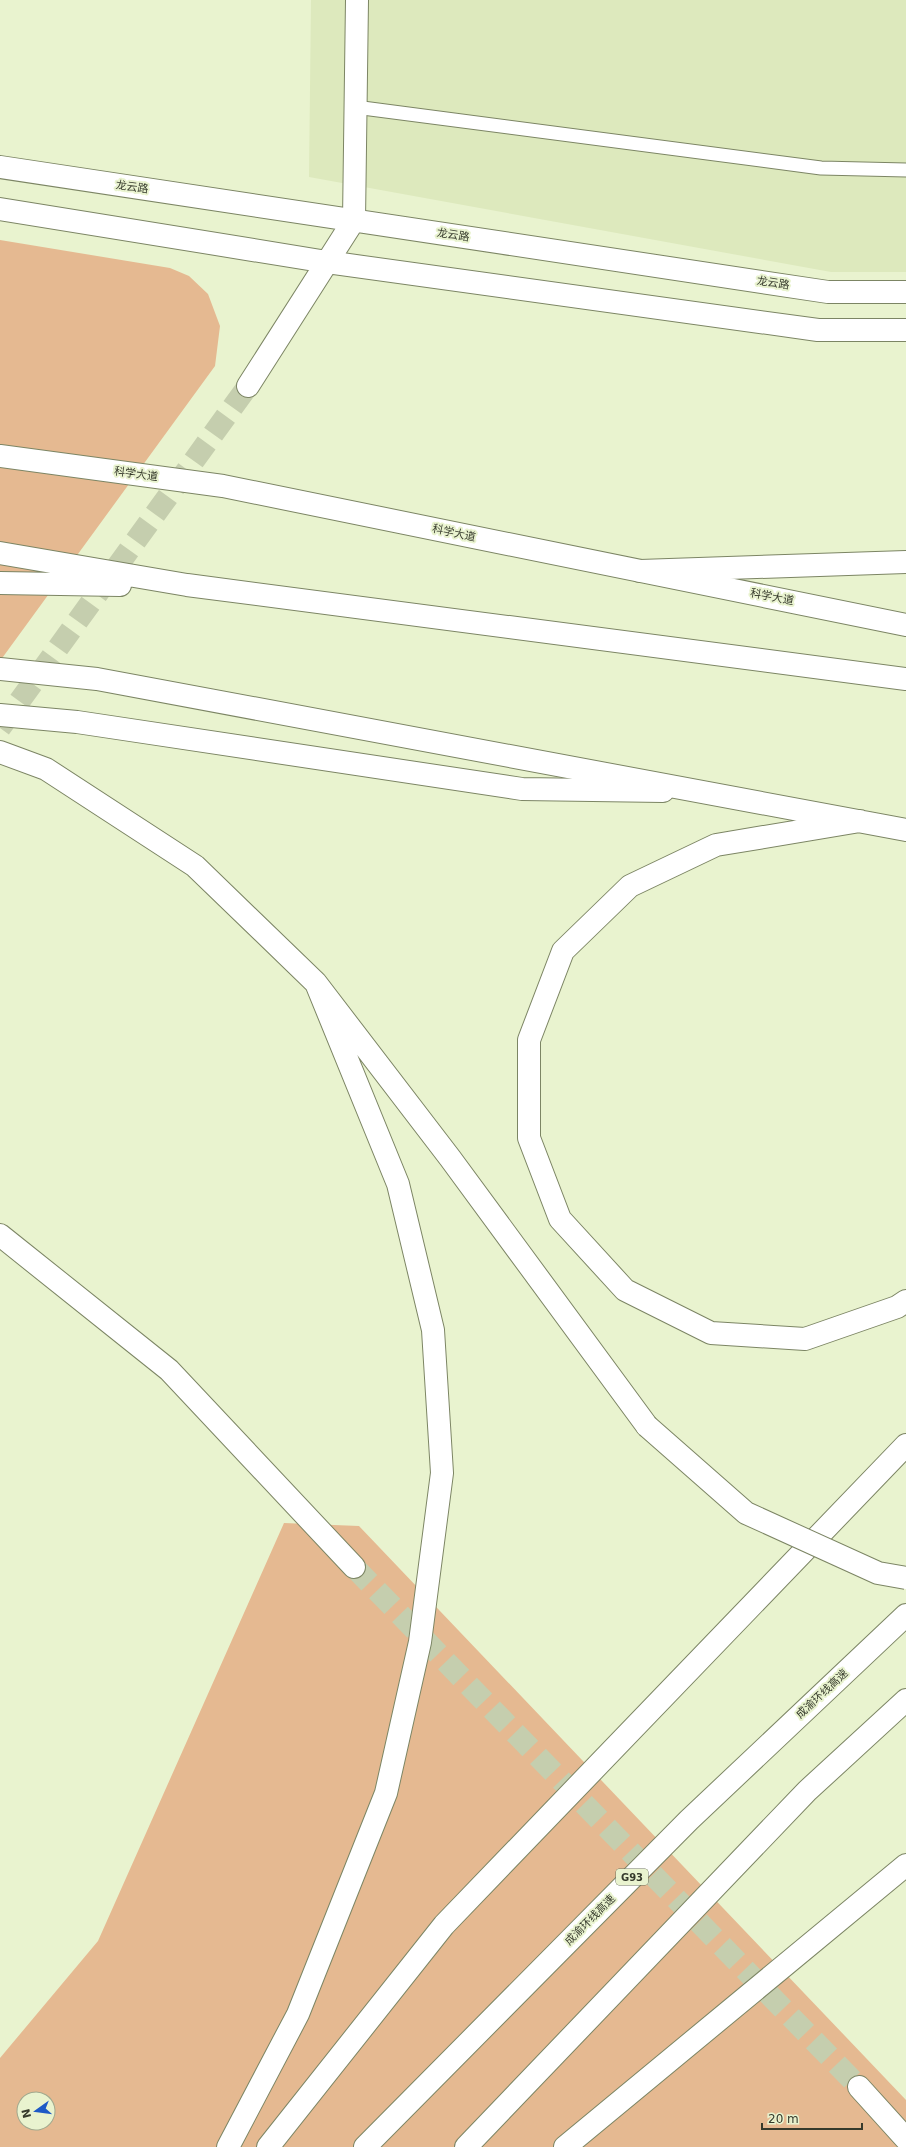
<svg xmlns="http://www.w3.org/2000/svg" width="906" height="2147" font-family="'DejaVu Sans','Noto Sans SC',sans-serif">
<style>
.built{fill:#dde9bd}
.green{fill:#e5b991;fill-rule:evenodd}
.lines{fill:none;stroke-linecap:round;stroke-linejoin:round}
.secondary-tunnel{stroke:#c5ceae;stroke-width:22;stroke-dasharray:22 11;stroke-linecap:butt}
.lane-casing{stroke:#7c8564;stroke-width:15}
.street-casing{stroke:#7c8564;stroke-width:24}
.secondary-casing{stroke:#7c8564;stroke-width:24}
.highway-casing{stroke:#7c8564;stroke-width:24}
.lane{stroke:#fff;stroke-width:13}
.street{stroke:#fff;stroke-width:22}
.secondary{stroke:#fff;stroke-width:22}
.highway{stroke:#fff;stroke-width:22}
.highway-bridge-casing{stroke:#7c8564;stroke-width:24;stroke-linecap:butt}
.highway-bridge{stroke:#fff;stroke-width:22}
.labels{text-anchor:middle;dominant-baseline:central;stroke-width:4;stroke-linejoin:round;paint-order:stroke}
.shield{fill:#e9f3cf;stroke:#6c725d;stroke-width:1}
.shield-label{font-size:10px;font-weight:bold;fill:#363a2c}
.street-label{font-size:11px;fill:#363a2c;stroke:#e9f3cf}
</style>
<rect width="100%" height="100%" fill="#e9f3cf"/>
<!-- built -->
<path class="built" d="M 311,0 L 906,0 L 906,272 L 831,272 L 309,177 Z"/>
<!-- green -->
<path class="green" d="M 0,240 L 170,268 L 189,276 L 208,294 L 220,326 L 215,366 L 0,661 Z
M 284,1523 L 359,1526 L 906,2100 L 906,2147 L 0,2147 L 0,2058 L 98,1941 ZM 24,2099 L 48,2099 L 48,2123 L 24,2123 Z"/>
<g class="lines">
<!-- secondary-tunnel -->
<path class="secondary-tunnel" d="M 0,728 L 248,386
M 354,1567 L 859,2087"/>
<!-- lane casing -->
<g class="lane-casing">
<path id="lane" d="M 355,107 L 821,168 L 906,170"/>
</g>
<!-- street casing -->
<g class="street-casing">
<path id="street" d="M 354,220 L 357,0"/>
</g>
<!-- secondary casing -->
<g class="secondary-casing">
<path id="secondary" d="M 0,167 L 828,292 L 906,292
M 0,209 L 327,262 L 818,330 L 906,330
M 248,386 L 354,220
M 0,456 L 223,486 L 906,625
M 0,715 L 77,722 L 522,789 L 663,791
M 0,1235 L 169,1370 L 354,1567
M 859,2087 L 906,2139"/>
</g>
<!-- highway casing -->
<g class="highway-casing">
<path id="highway" d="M 0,553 L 187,585 L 906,679
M 640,571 L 906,562
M 0,583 L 120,585
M 0,669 L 97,679 L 906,830
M 0,752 L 46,769 L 195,866 L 316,983 L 450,1158 L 647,1426
M 860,821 L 716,845 L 630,886 L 563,951 L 529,1040 L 529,1138 L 560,1219 L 625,1290 L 711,1333 L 805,1339 L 897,1307 L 906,1301
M 228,2147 L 298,2014 L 386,1793 L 420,1642 L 442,1473 L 433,1330 L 398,1184 L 316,983
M 268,2147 L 444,1925 L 906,1445
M 365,2147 L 689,1820 L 906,1615
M 466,2147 L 807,1791 L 906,1700
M 565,2147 L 906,1865"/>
</g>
<!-- lane -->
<use href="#lane" class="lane"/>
<!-- street -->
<use href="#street" class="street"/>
<!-- secondary -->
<use href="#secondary" class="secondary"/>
<!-- highway -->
<use href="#highway" class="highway"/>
<!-- highway-bridge casing -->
<g class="highway-bridge-casing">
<path id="highway-bridge" d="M 647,1426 L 746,1513 L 878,1573 L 906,1578"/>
</g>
<!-- highway-bridge -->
<use href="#highway-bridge" class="highway-bridge"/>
</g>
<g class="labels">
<!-- shield labels -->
<rect class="shield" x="616" y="1869" width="32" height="16" rx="3"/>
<g class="shield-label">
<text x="632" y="1877">G93</text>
</g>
<!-- street labels -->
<g class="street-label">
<text transform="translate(132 187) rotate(8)">龙云路</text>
<text transform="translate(453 235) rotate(9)">龙云路</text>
<text transform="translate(773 283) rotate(9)">龙云路</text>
<text transform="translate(136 474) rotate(8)">科学大道</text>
<text transform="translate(454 533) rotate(12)">科学大道</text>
<text transform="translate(772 597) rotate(11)">科学大道</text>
<text transform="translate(822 1694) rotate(-43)">成渝环线高速</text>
<text transform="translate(590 1920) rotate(-45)">成渝环线高速</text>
</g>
</g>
<!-- north arrow -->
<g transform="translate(36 2111) rotate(256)"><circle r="19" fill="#e9f3cf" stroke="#a1a98e"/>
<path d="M0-3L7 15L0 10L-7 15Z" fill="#1e5ac6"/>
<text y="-6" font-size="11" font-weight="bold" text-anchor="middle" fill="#363a2c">N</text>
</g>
<!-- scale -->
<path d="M762 2123v6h100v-6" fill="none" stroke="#363a2c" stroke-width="2"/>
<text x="768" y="2123" font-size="12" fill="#363a2c" stroke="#e9f3cf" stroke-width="3" paint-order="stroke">20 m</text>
</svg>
